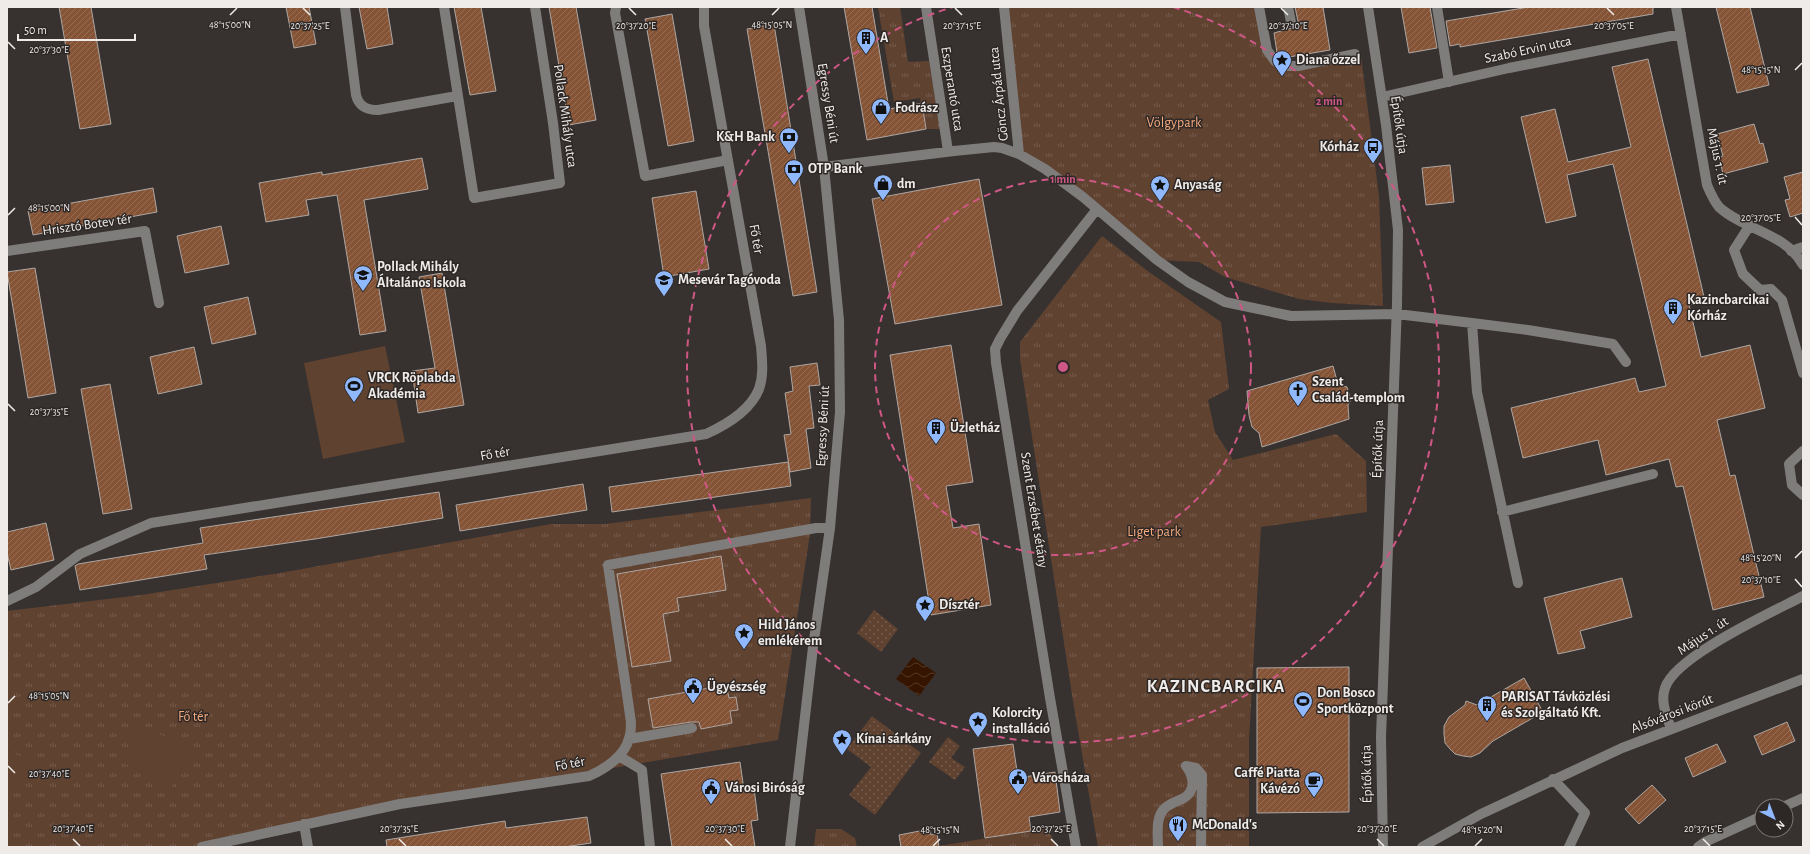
<svg xmlns="http://www.w3.org/2000/svg" width="1810" height="854" font-family="'Alegreya Sans',sans-serif">
<style>
.grass{fill:url(#grass-dots)}
.park{fill:url(#park-tufts)}
.pitch{fill:#604231}
.water{fill:url(#water-waves)}
.building{fill:url(#building-hatch);stroke:#aca6a2}
.lines{fill:none;stroke-linecap:round;stroke-linejoin:round}
.minor{stroke:#7f7d7b;stroke-width:10}
.ticks{fill:none;stroke:#eeebe9;stroke-width:1.5}
.ring{fill:none;stroke:#cf5786;stroke-width:2;stroke-dasharray:7 5}
.labels{text-anchor:middle;dominant-baseline:central;stroke-width:3;stroke-linejoin:round;paint-order:stroke}
.poi-label{font-size:14px;font-weight:bold;fill:#eeebe9;stroke:#2d2826;text-anchor:start}
.street-label{font-size:14px;fill:#eeebe9;stroke:#2d2826}
.park-label{font-size:14px;fill:#f7ab7e;stroke:#2d2826}
.district-label{font-size:18px;font-weight:bold;letter-spacing:1px;fill:#eeebe9;stroke:#2d2826}
.ticks-label{font-size:10px;text-anchor:middle;fill:#eeebe9;stroke:#2d2826;stroke-width:3;stroke-linejoin:round;paint-order:stroke}
.centre{fill:#cf5786;stroke:#2d2826;stroke-width:2}
.ring-label{font-size:12px;text-anchor:middle;font-weight:bold;fill:#cf5786;stroke:#2d2826;stroke-width:3;stroke-linejoin:round;paint-order:stroke}
</style>
<defs>
<pattern id="grass-dots" width="8" height="8" patternUnits="userSpaceOnUse"><rect width="8" height="8" fill="#604231"/><path d="M2 2h.1M6 6h.1" fill="none" stroke="#775d4f" stroke-width="1.8" stroke-linecap="round"/></pattern>
<pattern id="park-tufts" width="24" height="20" patternUnits="userSpaceOnUse"><rect width="24" height="20" fill="#604231"/><path d="M3 7l-1-3M5 7V3M7 7l1-3M15 17l-1-3M17 17v-4M19 17l1-3" fill="none" stroke="#775d4f"/></pattern>
<pattern id="water-waves" width="16" height="10" patternUnits="userSpaceOnUse"><rect width="16" height="10" fill="#361500"/><path d="M0 5q4-4 8 0t8 0" fill="none" stroke="#533725"/></pattern>
<pattern id="building-hatch" width="6" height="6" patternUnits="userSpaceOnUse"><rect width="6" height="6" fill="#855437"/><path d="M-1 1l2-2M0 6l6-6M5 7l2-2" fill="none" stroke="#976d54"/></pattern>
</defs>
<rect width="100%" height="100%" fill="#37322f"/>
<!-- grass -->
<path class="grass" d="M 874,610 L 898,629 L 881,652 L 857,633 Z
M 872,716 L 921,753 L 875,815 L 849,795 L 871,767 L 847,749 Z
M 948,737 L 960,746 L 951,758 L 965,767 L 955,780 L 929,762 Z"/>
<!-- park -->
<path class="park" d="M 878,7 L 900,7 L 908,62 L 929,61 L 940,129 L 926,129 L 920,98 L 894,102 Z
M 1005,7 L 1255,7 L 1266,53 L 1298,66 L 1321,67 L 1340,60 L 1361,56 L 1379,196 L 1383,306 L 1332,303 L 1299,299 L 1225,277 L 1199,262 L 1157,260 L 1103,213 L 1019,154 Z
M 1102,236 L 1149,272 L 1221,322 L 1229,389 L 1208,400 L 1215,432 L 1233,460 L 1336,434 L 1366,461 L 1367,512 L 1261,527 L 1249,739 L 1249,847 L 1098,847 L 1073,701 L 1020,359 L 1020,342 Z
M 811,498 L 810,534 L 778,740 L 400,804 L 202,847 L 7,847 L 7,611 L 141,595 L 280,573 L 551,524 L 605,524 Z
M 1048,828 L 1056,847 L 939,846 Z
M 816,829 L 841,829 L 855,838 L 857,847 L 814,847 Z"/>
<!-- pitch -->
<path class="pitch" d="M 385,346 L 405,442 L 323,459 L 304,363 Z
M 140,724 L 191,751 L 171,788 L 120,761 Z
M 7,750 L 36,764 L 20,792 L 7,785 Z"/>
<!-- water -->
<path class="water" d="M 913,657 L 936,673 L 919,696 L 896,679 Z"/>
<!-- building -->
<path class="building" d="M 59,7 L 91,7 L 111,124 L 80,129 Z
M 286,7 L 309,7 L 316,44 L 294,48 Z
M 359,7 L 387,7 L 393,44 L 367,49 Z
M 454,7 L 481,7 L 496,91 L 470,95 Z
M 549,7 L 576,7 L 596,120 L 569,125 Z
M 844,7 L 872,7 L 889,109 L 922,103 L 926,129 L 867,140 Z
M 1295,7 L 1323,7 L 1330,50 L 1283,58 L 1279,56 L 1277,53 L 1274,33 L 1299,26 Z
M 1401,7 L 1430,7 L 1437,48 L 1409,53 Z
M 1529,7 L 1653,7 L 1653,14 L 1460,47 L 1460,44 L 1450,46 L 1446,21 Z
M 1716,7 L 1750,7 L 1769,85 L 1737,93 Z
M 672,14 L 694,141 L 668,146 L 645,19 Z
M 774,24 L 817,292 L 793,296 L 747,29 Z
M 1648,59 L 1705,301 L 1689,305 L 1701,357 L 1750,345 L 1765,408 L 1717,420 L 1730,476 L 1735,475 L 1764,597 L 1713,610 L 1683,486 L 1676,487 L 1669,459 L 1606,475 L 1598,440 L 1523,458 L 1511,408 L 1635,378 L 1639,392 L 1666,386 L 1613,164 L 1567,175 L 1576,216 L 1546,223 L 1521,117 L 1555,109 L 1568,162 L 1631,147 L 1612,67 Z
M 1754,124 L 1760,144 L 1763,143 L 1768,162 L 1723,174 L 1719,157 L 1723,156 L 1717,134 Z
M 422,158 L 428,189 L 364,200 L 386,331 L 360,335 L 337,195 L 306,200 L 309,215 L 266,222 L 259,183 L 322,172 L 322,175 Z
M 1450,165 L 1454,202 L 1426,205 L 1422,168 Z
M 1803,172 L 1803,213 L 1790,217 L 1785,200 L 1790,199 L 1784,177 Z
M 979,179 L 1002,305 L 895,324 L 872,199 Z
M 153,188 L 157,212 L 33,235 L 28,211 Z
M 696,191 L 709,269 L 664,277 L 652,198 Z
M 221,226 L 229,264 L 185,273 L 177,236 Z
M 35,268 L 56,393 L 28,398 L 7,272 Z
M 442,273 L 464,405 L 418,413 L 412,371 L 435,368 L 419,277 Z
M 248,297 L 256,334 L 212,344 L 204,307 Z
M 951,345 L 973,482 L 946,486 L 953,528 L 979,524 L 991,605 L 931,615 L 890,355 Z
M 194,347 L 202,384 L 158,394 L 150,357 Z
M 817,363 L 820,385 L 809,386 L 814,428 L 806,429 L 811,468 L 790,472 L 784,435 L 791,434 L 785,393 L 793,391 L 790,367 Z
M 1333,366 L 1336,377 L 1340,385 L 1347,387 L 1351,400 L 1348,405 L 1349,419 L 1262,447 L 1259,433 L 1252,427 L 1249,415 L 1247,391 Z
M 110,384 L 132,509 L 103,514 L 81,389 Z
M 788,462 L 791,486 L 612,512 L 609,487 Z
M 583,484 L 587,510 L 460,531 L 456,505 Z
M 439,492 L 443,518 L 315,539 L 204,555 L 207,569 L 80,590 L 75,566 L 78,564 L 203,543 L 200,528 Z
M 46,523 L 54,560 L 11,570 L 7,553 L 7,532 Z
M 721,556 L 726,590 L 677,598 L 679,611 L 663,614 L 671,661 L 632,667 L 617,574 Z
M 1622,578 L 1632,617 L 1580,631 L 1585,648 L 1558,654 L 1544,598 Z
M 1349,667 L 1349,812 L 1257,813 L 1257,668 Z
M 1524,678 L 1543,712 L 1493,741 L 1480,753 L 1471,757 L 1463,756 L 1455,754 L 1450,749 L 1445,743 L 1444,734 L 1444,726 L 1449,717 L 1465,705 L 1466,701 L 1477,705 Z
M 726,685 L 729,698 L 736,697 L 738,710 L 730,711 L 732,723 L 701,729 L 699,722 L 691,722 L 653,728 L 648,699 Z
M 1787,722 L 1795,741 L 1762,755 L 1754,736 Z
M 1013,744 L 1018,778 L 1055,772 L 1060,812 L 1029,817 L 1031,831 L 985,838 L 973,749 Z
M 1717,744 L 1726,762 L 1693,777 L 1685,758 Z
M 740,762 L 744,790 L 754,788 L 758,820 L 751,821 L 755,847 L 672,847 L 661,774 Z
M 1652,785 L 1666,800 L 1639,824 L 1625,809 Z
M 587,817 L 591,843 L 564,847 L 387,847 L 386,840 L 505,821 L 506,828 Z
M 930,829 L 931,835 L 937,833 L 939,847 L 901,847 L 899,835 Z"/>
<g class="lines">
<!-- minor -->
<path class="minor" d="M 345,7 L 356,95 C 359,107 367,110 378,110 L 457,96
M 444,7 L 474,198 L 560,183 L 553,123 L 535,7
M 616,7 L 615,13 L 645,176 L 728,160
M 926,7 L 948,151
M 1004,7 L 1019,154
M 1259,7 L 1267,50 L 1275,61 L 1285,66 L 1298,66 L 1355,54
M 1288,7 L 1291,22
M 1368,7 L 1386,125 L 1398,230 L 1397,304 L 1381,737 L 1383,847
M 1437,7 L 1449,82
M 1676,7 L 1707,185 C 1710,192 1714,201 1719,207 C 1744,230 1786,233 1803,265
M 1382,97 L 1509,68 L 1681,34
M 824,167 L 954,151 L 994,147 L 1002,148 L 1019,154 L 1045,169 L 1083,197 L 1157,260 L 1188,282 L 1225,302 L 1291,316 L 1397,314 L 1472,323 L 1477,392 L 1518,583
M 1750,225 L 1734,250 L 1743,274 L 1760,290 L 1771,289 L 1782,300 L 1803,373
M 7,251 L 145,231 L 159,303
M 1791,251 L 1803,247
M 1472,323 L 1528,330 L 1613,344 L 1626,362
M 1803,451 L 1789,464 L 1792,485 L 1803,495
M 1502,512 L 1653,474
M 7,601 L 36,587 L 80,554 L 151,523 L 706,434 C 726,425 750,411 759,389 C 764,375 762,360 761,346 L 704,26 L 704,7
M 1671,729 C 1667,716 1660,702 1665,688 C 1675,656 1773,612 1803,596
M 629,739 L 692,728
M 619,756 L 642,770 L 650,847
M 1186,766 L 1196,768 L 1202,775 L 1201,847
M 1553,779 L 1585,813 L 1569,847
M 1785,806 L 1803,798
M 304,824 L 308,847
M 202,847 L 400,804 L 589,776 C 605,769 625,756 629,738 C 631,733 631,727 631,722 L 608,565 L 816,528 L 830,528
M 790,847 L 813,647 L 830,528 L 840,412 L 839,320 L 824,167 L 799,7
M 1076,847 L 1050,698 L 996,363 L 995,349 L 1000,339 L 1017,311 L 1097,209
M 1158,847 C 1158,835 1155,817 1165,808 C 1170,803 1178,801 1184,798 C 1197,790 1193,775 1186,766
M 1422,847 L 1481,814 L 1622,748 L 1803,679
M 1698,847 L 1705,842 L 1762,816"/>
</g>
<!-- ticks -->
<path class="ticks" d="M 303,8 L 310,15M 629,8 L 636,15M 955,8 L 962,15M 1281,8 L 1288,15M 1607,8 L 1614,15M 230,15 L 237,8M 772,15 L 779,8M 8,42 L 15,49M 1795,70 L 1802,63M 8,215 L 15,208M 1795,217 L 1802,225M 8,404 L 15,411M 1795,558 L 1802,551M 1795,579 L 1802,587M 8,703 L 15,696M 8,766 L 15,773M 73,839 L 80,846M 399,839 L 406,846M 725,839 L 732,846M 1051,839 L 1058,846M 1377,839 L 1384,846M 1703,839 L 1710,846M 933,846 L 940,839M 1475,846 L 1482,839"/>
<!-- distance rings -->
<g class="ring">
<circle cx="1063" cy="367" r="188"/>
<path d="M1173 7A376 376 0 1 1 953 7"/>
</g>
<!-- icons -->
<defs>
<g id="building-pin" transform="scale(1)"><path d="M0 17L-7.5 6A9.5 9.5 0 1 1 7.5 6Z" fill="#90b8fd" stroke="#2d2826"/><path d="M-4-6H4V6H1V3H-1V6H-4ZM-2.5-4.3h1.7v1.8h-1.7ZM.8-4.3h1.7v1.8H.8ZM-2.5-1h1.7V.8h-1.7ZM.8-1h1.7V.8H.8Z" fill="#111"/></g>
<g id="sight-pin" transform="scale(1)"><path d="M0 17L-7.5 6A9.5 9.5 0 1 1 7.5 6Z" fill="#90b8fd" stroke="#2d2826"/><path d="M0-6L1.8-2.2L6-1.7L2.9 1.2L3.7 5.4L0 3.3L-3.7 5.4L-2.9 1.2L-6-1.7L-1.8-2.2Z" fill="#111"/></g>
<g id="shop-pin" transform="scale(1)"><path d="M0 17L-7.5 6A9.5 9.5 0 1 1 7.5 6Z" fill="#90b8fd" stroke="#2d2826"/><path d="M-5-2.5h2.3a2.7 3.5 0 0 1 5.4 0H5L5.5 6h-11ZM-1.5-2.5h3a1.5 2.3 0 0 0-3 0Z" fill="#111"/></g>
<g id="bank-pin" transform="scale(1)"><path d="M0 17L-7.5 6A9.5 9.5 0 1 1 7.5 6Z" fill="#90b8fd" stroke="#2d2826"/><path d="M-6-4H6V4H-6ZM0-2.3a2.3 2.3 0 1 0 0 4.6a2.3 2.3 0 1 0 0-4.6Z" fill="#111"/></g>
<g id="bus-pin" transform="scale(1)"><path d="M0 17L-7.5 6A9.5 9.5 0 1 1 7.5 6Z" fill="#90b8fd" stroke="#2d2826"/><path d="M-5-6H5V4H4V6H2V4H-2V6H-4V4H-5ZM-3.5-4V0h7V-4ZM-3.5 1.2v1.5H-2V1.2ZM2 1.2v1.5H3.5V1.2Z" fill="#111"/></g>
<g id="school-pin" transform="scale(1)"><path d="M0 17L-7.5 6A9.5 9.5 0 1 1 7.5 6Z" fill="#90b8fd" stroke="#2d2826"/><path d="M0-5L7-2L0 1L-7-2ZM-4 1L0 2.5L4 1V4Q0 6-4 4Z" fill="#111"/></g>
<g id="stadium-pin" transform="scale(1)"><path d="M0 17L-7.5 6A9.5 9.5 0 1 1 7.5 6Z" fill="#90b8fd" stroke="#2d2826"/><path d="M0-5a6.5 5 0 1 0 0 10a6.5 5 0 1 0 0-10ZM-3.5-1.8h7v3.6h-7Z" fill="#111"/></g>
<g id="church-pin" transform="scale(1)"><path d="M0 17L-7.5 6A9.5 9.5 0 1 1 7.5 6Z" fill="#90b8fd" stroke="#2d2826"/><path d="M-1.2-6h2.4v3.5h3.3v2.4h-3.3V6h-2.4V-.1h-3.3v-2.4h3.3Z" fill="#111"/></g>
<g id="civic-pin" transform="scale(1)"><path d="M0 17L-7.5 6A9.5 9.5 0 1 1 7.5 6Z" fill="#90b8fd" stroke="#2d2826"/><path d="M-.6-6.5H3V-4.5H.6V-3L4-1V1h2V6H-6V1h2V-1L-.6-3ZM-1.2 2.5V6h2.4V2.5Z" fill="#111"/></g>
<g id="cafe-pin" transform="scale(1)"><path d="M0 17L-7.5 6A9.5 9.5 0 1 1 7.5 6Z" fill="#90b8fd" stroke="#2d2826"/><path d="M-5.5-4.5H6V0H3Q3 3.5 0 3.5H-2.5Q-5.5 3.5-5.5 0ZM3-3.2v2h1.7v-2ZM-6 4.5H4V6H-6Z" fill="#111"/></g>
<g id="restaurant-pin" transform="scale(1)"><path d="M0 17L-7.5 6A9.5 9.5 0 1 1 7.5 6Z" fill="#90b8fd" stroke="#2d2826"/><path d="M-5-6h1v4h1v-4h1v4h1v-4h1v5L-1.5 .5V6h-2V.5L-5-1ZM5-6V6H3V1.5H1.5Q1.5-4 5-6Z" fill="#111"/></g>
</defs>
<g fill-rule="evenodd">
<use href="#building-pin" x="866" y="38"/>
<use href="#sight-pin" x="1282" y="60"/>
<use href="#shop-pin" x="881" y="108"/>
<use href="#bank-pin" x="789" y="137"/>
<use href="#bus-pin" x="1373" y="147"/>
<use href="#bank-pin" x="794" y="169"/>
<use href="#shop-pin" x="883" y="184"/>
<use href="#sight-pin" x="1160" y="185"/>
<use href="#school-pin" x="363" y="275"/>
<use href="#school-pin" x="664" y="280"/>
<use href="#building-pin" x="1673" y="308"/>
<use href="#stadium-pin" x="354" y="386"/>
<use href="#church-pin" x="1298" y="390"/>
<use href="#building-pin" x="936" y="428"/>
<use href="#sight-pin" x="925" y="605"/>
<use href="#sight-pin" x="744" y="633"/>
<use href="#civic-pin" x="693" y="687"/>
<use href="#stadium-pin" x="1303" y="701"/>
<use href="#building-pin" x="1487" y="705"/>
<use href="#sight-pin" x="978" y="721"/>
<use href="#sight-pin" x="842" y="739"/>
<use href="#civic-pin" x="1018" y="778"/>
<use href="#cafe-pin" x="1314" y="781"/>
<use href="#civic-pin" x="711" y="788"/>
<use href="#restaurant-pin" x="1178" y="825"/>
</g>
<g class="labels">
<!-- poi labels -->
<g class="poi-label">
<text x="880" y="38">A</text>
<text x="1296" y="60">Diana őzzel</text>
<text x="895" y="108">Fodrász</text>
<text x="775" y="137" text-anchor="end">K&amp;H Bank</text>
<text x="1359" y="147" text-anchor="end">Kórház</text>
<text x="808" y="169">OTP Bank</text>
<text x="897" y="184">dm</text>
<text x="1174" y="185">Anyaság</text>
<text x="377" y="267">Pollack Mihály<tspan x="377" dy="16">Általános Iskola</tspan></text>
<text x="678" y="280">Mesevár Tagóvoda</text>
<text x="1687" y="300">Kazincbarcikai<tspan x="1687" dy="16">Kórház</tspan></text>
<text x="368" y="378">VRCK Röplabda<tspan x="368" dy="16">Akadémia</tspan></text>
<text x="1312" y="382">Szent<tspan x="1312" dy="16">Család-templom</tspan></text>
<text x="950" y="428">Üzletház</text>
<text x="939" y="605">Dísztér</text>
<text x="758" y="625">Hild János<tspan x="758" dy="16">emlékérem</tspan></text>
<text x="707" y="687">Ügyészség</text>
<text x="1317" y="693">Don Bosco<tspan x="1317" dy="16">Sportközpont</tspan></text>
<text x="1501" y="697">PARISAT Távközlési<tspan x="1501" dy="16">és Szolgáltató Kft.</tspan></text>
<text x="992" y="713">Kolorcity<tspan x="992" dy="16">installáció</tspan></text>
<text x="856" y="739">Kínai sárkány</text>
<text x="1300" y="773" text-anchor="end">Caffé Piatta<tspan x="1300" dy="16">Kávézó</tspan></text>
<text x="1032" y="778">Városháza</text>
<text x="725" y="788">Városi Biróság</text>
<text x="1192" y="825">McDonald's</text>
</g>
<!-- street labels -->
<g class="street-label">
<text transform="translate(1528 50) rotate(-12)">Szabó Ervin utca</text>
<text transform="translate(952 89) rotate(81)">Eszperantó utca</text>
<text transform="translate(999 94) rotate(-96)">Göncz Árpád utca</text>
<text transform="translate(828 103) rotate(81)">Egressy Béni út</text>
<text transform="translate(565 116) rotate(82)">Pollack Mihály utca</text>
<text transform="translate(1399 125) rotate(82)">Építők útja</text>
<text transform="translate(1717 156) rotate(78)">Május 1. út</text>
<text transform="translate(87 225) rotate(-8)">Hrisztó Botev tér</text>
<text transform="translate(756 239) rotate(80)">Fő tér</text>
<text transform="translate(823 426) rotate(-87)">Egressy Béni út</text>
<text transform="translate(1378 449) rotate(-88)">Építők útja</text>
<text transform="translate(495 454) rotate(-10)">Fő tér</text>
<text transform="translate(1034 510) rotate(81)">Szent Erzsébet sétány</text>
<text transform="translate(1703 636) rotate(-34)">Május 1. út</text>
<text transform="translate(1672 714) rotate(-21)">Alsóvárosi körút</text>
<text transform="translate(570 764) rotate(-11)">Fő tér</text>
<text transform="translate(1367 774) rotate(-91)">Építők útja</text>
</g>
<!-- park labels -->
<g class="park-label">
<text x="1174" y="123">Völgypark</text>
<text x="1154" y="532">Liget park</text>
<text x="193" y="717">Fő tér</text>
</g>
<!-- district labels -->
<g class="district-label">
<text x="1216" y="687">KAZINCBARCIKA</text>
</g>
</g>
<g class="ticks-label">
<text x="230" y="28">48°15'00"N</text>
<text x="772" y="28">48°15'05"N</text>
<text x="310" y="29">20°37'25"E</text>
<text x="636" y="29">20°37'20"E</text>
<text x="962" y="29">20°37'15"E</text>
<text x="1288" y="29">20°37'10"E</text>
<text x="1614" y="29">20°37'05"E</text>
<text x="49" y="53">20°37'30"E</text>
<text x="1761" y="73">48°15'15"N</text>
<text x="49" y="211">48°15'00"N</text>
<text x="1761" y="221">20°37'05"E</text>
<text x="49" y="415">20°37'35"E</text>
<text x="1761" y="561">48°15'20"N</text>
<text x="1761" y="583">20°37'10"E</text>
<text x="49" y="699">48°15'05"N</text>
<text x="49" y="777">20°37'40"E</text>
<text x="73" y="832">20°37'40"E</text>
<text x="399" y="832">20°37'35"E</text>
<text x="725" y="832">20°37'30"E</text>
<text x="1051" y="832">20°37'25"E</text>
<text x="1377" y="832">20°37'20"E</text>
<text x="1703" y="832">20°37'15"E</text>
<text x="940" y="833">48°15'15"N</text>
<text x="1482" y="833">48°15'20"N</text>
</g>
<circle cx="1063" cy="367" r="6" class="centre"/>
<g class="ring-label">
<text x="1329" y="105">2 min</text>
<text x="1063" y="183">1 min</text>
</g>
<!-- border -->
<rect width="1810" height="854" fill="none" stroke="#eeebe9" stroke-width="16"/>
<!-- north arrow -->
<g transform="translate(1774 818) rotate(138)"><circle r="19" fill="#2d2826" stroke="#7a7674"/>
<path d="M0-3L7 15L0 10L-7 15Z" fill="#90b8fd"/>
<text y="-6" font-size="11" font-weight="bold" text-anchor="middle" fill="#eeebe9">N</text>
</g>
<!-- scale -->
<path d="M18 34v6h117v-6" fill="none" stroke="#eeebe9" stroke-width="2"/>
<text x="24" y="34" font-size="12" fill="#eeebe9" stroke="#2d2826" stroke-width="3" paint-order="stroke">50 m</text>
</svg>
